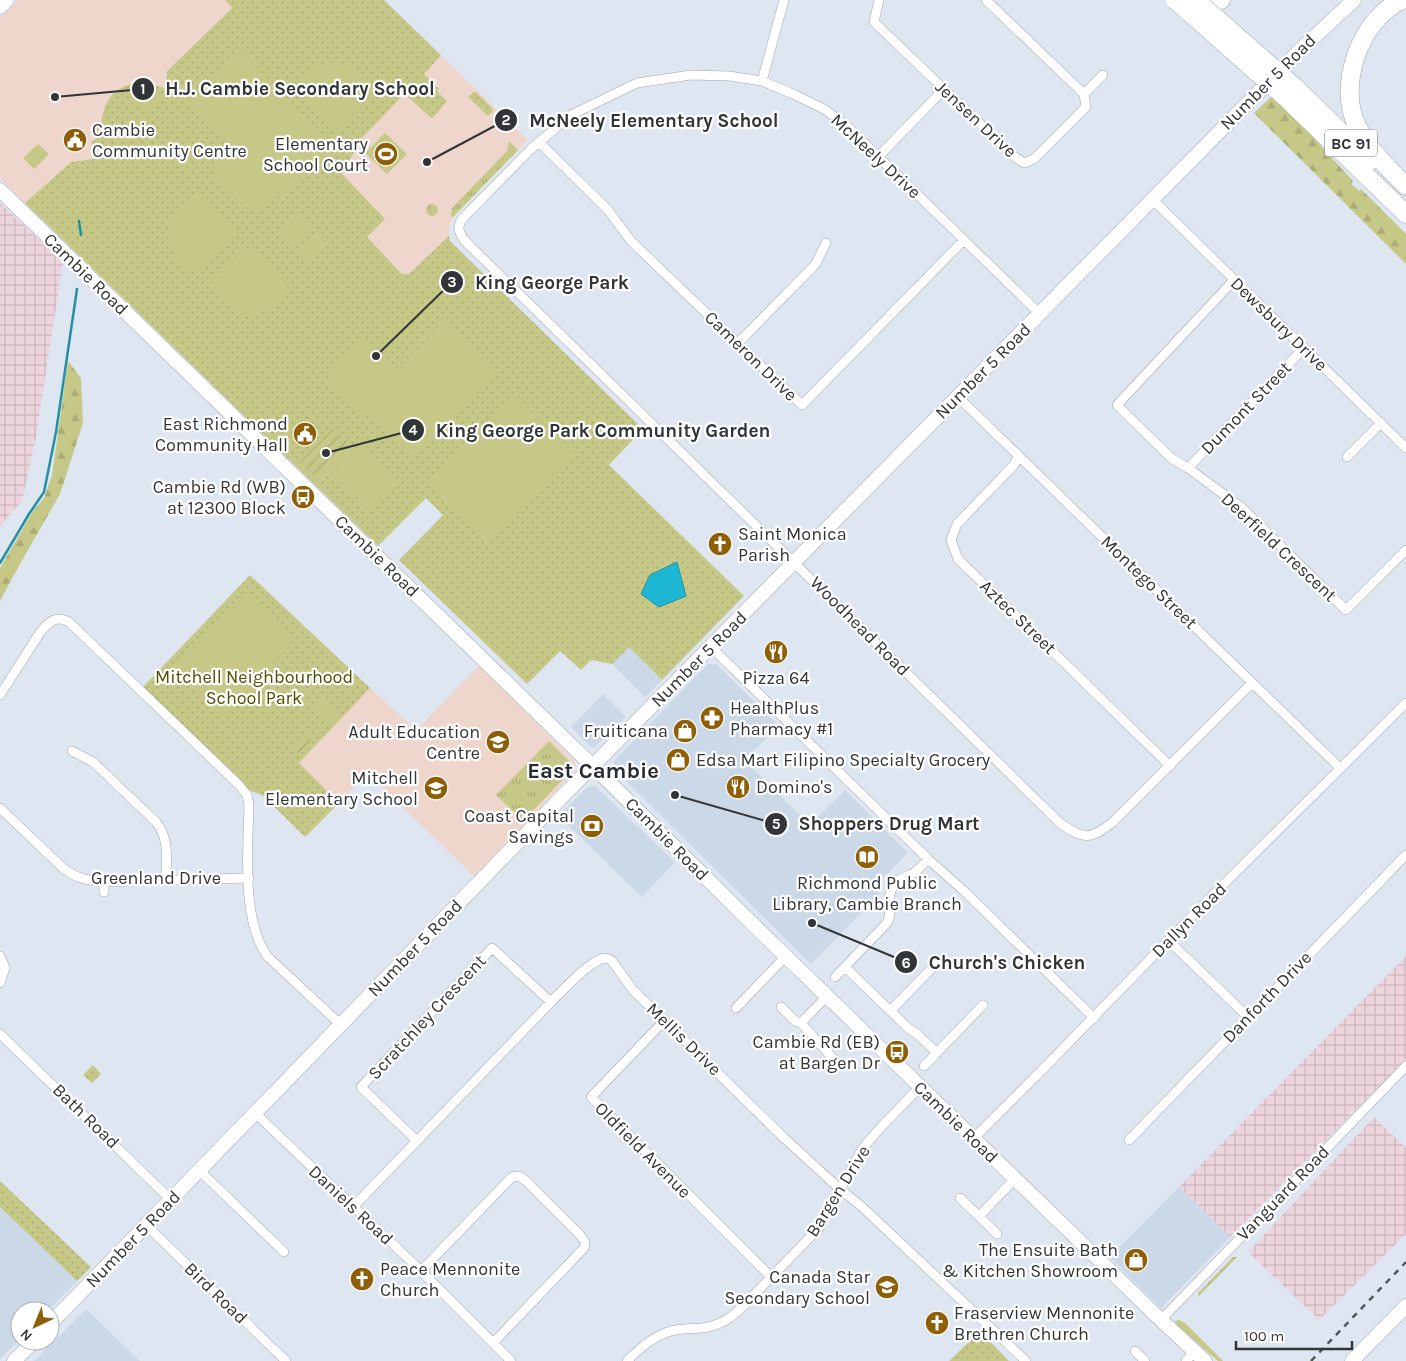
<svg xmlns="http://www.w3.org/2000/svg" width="1406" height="1361" font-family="Karla,sans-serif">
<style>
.built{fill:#cbd8e7}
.industrial{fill:url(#industrial-grid)}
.education{fill:#eed6cd}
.grass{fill:url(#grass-tufts)}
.forest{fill:url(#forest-firs)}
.park{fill:url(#park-dots)}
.garden{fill:url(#garden-furrows)}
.pitch{fill:#c6c887}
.water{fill:#1eb7d3;stroke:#2490a4}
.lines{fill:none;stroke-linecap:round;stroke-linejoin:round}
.stream{stroke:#2490a4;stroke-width:2.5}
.street-casing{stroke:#9ea6af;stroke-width:10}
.secondary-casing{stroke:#9ea6af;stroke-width:15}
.highway-casing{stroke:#9ea6af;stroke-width:19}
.street{stroke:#fff;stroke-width:9}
.secondary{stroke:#fff;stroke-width:14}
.highway{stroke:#fff;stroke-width:18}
.rail{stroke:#51565a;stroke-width:2.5;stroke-dasharray:6 6;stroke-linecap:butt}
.highway-bridge-casing{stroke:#9ea6af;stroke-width:19;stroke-linecap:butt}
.highway-bridge{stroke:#fff;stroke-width:18}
.labels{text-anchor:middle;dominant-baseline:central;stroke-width:4.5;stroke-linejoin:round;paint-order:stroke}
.shield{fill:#fff;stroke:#6f7274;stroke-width:1}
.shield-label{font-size:16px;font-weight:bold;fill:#313538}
.street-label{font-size:18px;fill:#313538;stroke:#fff}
.poi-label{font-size:18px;fill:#313538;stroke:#fff;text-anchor:end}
.park-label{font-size:18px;fill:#4e4f00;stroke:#fff}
.district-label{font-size:22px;font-weight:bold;fill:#252c33;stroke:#fff}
.leader{fill:none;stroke:#313538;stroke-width:2}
.callout-dot{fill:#313538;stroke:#fff;stroke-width:2}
.mark-label{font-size:15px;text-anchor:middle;font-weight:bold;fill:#fff}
.callout-label{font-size:19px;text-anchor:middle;font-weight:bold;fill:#313538;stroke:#fff;stroke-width:4.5;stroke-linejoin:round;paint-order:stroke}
</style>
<defs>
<pattern id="industrial-grid" width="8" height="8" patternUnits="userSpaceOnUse" patternTransform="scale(1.25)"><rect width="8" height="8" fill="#edd4dd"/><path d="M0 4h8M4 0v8" fill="none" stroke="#ccb7be"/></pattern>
<pattern id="grass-tufts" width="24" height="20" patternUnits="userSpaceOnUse" patternTransform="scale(1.25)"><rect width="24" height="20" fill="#c6c887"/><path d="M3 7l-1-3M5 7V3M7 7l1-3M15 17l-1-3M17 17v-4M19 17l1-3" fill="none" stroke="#abac75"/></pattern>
<pattern id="forest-firs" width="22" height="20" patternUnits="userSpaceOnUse" patternTransform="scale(1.25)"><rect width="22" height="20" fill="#c6c887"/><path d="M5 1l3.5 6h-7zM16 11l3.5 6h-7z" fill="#abac75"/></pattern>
<pattern id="park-dots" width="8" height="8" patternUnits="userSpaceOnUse" patternTransform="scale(1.25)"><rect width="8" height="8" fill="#c6c887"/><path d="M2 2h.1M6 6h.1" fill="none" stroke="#abac75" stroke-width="1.8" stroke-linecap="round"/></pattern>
<pattern id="garden-furrows" width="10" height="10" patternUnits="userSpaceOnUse" patternTransform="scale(1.25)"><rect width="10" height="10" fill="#c6c887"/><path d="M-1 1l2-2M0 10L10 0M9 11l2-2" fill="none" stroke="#abac75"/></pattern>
</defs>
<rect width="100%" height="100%" fill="#dee7f1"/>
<!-- built -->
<path class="built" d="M 629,646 L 662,680 L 645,697 L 612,664 Z
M 708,664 L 716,664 L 779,726 L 744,760 L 810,825 L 845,790 L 908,853 L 874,887 L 880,894 L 811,964 L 629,784 L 626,780 L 614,769 L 614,761 Z
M 603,694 L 626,717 L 595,747 L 591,747 L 571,727 Z
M 595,786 L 675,862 L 642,897 L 559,816 L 587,787 Z
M 1179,1187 L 1230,1237 L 1161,1308 L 1110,1257 Z
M 0,1207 L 77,1281 L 47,1311 L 20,1311 L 20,1339 L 0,1359 Z
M 86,1309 L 140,1361 L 34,1361 Z"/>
<!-- industrial -->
<path class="industrial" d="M 0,203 L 63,262 L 36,437 L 22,501 L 0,526 Z
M 1406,956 L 1406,1059 L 1230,1237 L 1179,1187 Z
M 1374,1117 L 1406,1148 L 1406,1234 L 1319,1320 L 1248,1252 Z"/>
<!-- education -->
<path class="education" d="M 18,0 L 225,0 L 232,7 L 167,71 L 166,89 L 153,84 L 110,126 L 112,144 L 99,158 L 71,162 L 25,203 L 0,178 L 0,18 Z
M 441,55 L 528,140 L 453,217 L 449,227 L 449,236 L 409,274 L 403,274 L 367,237 L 342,174 L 361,139 Z
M 479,666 L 574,760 L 576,766 L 573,773 L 475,877 L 368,774 L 339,803 L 299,763 L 370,688 L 416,730 Z"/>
<!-- grass -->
<path class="grass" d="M 509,141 L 518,150 L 453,217 L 451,216 L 452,208 L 507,151 Z
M426 210a6 6 0 1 1 12 0a6 6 0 1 1-12 0Z
M 549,741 L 573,765 L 573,769 L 523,821 L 496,795 Z
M 1233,1257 L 1237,1257 L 1198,1297 L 1198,1293 Z
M 1179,1320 L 1185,1323 L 1223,1361 L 1218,1361 L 1177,1325 L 1175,1321 Z"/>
<!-- forest -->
<path class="forest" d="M 1272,96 L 1301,124 L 1353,181 L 1351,184 L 1359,191 L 1361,189 L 1406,234 L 1406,264 L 1254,113 Z
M 68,361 L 81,378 L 83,423 L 60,494 L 16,571 L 0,601 L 0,568 L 33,511 L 44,498 L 52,475 Z"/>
<!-- park -->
<path class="park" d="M 225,0 L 384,0 L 441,55 L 424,74 L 439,89 L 437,91 L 447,101 L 433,118 L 430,117 L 407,96 L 412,91 L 409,89 L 361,139 L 342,174 L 385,219 L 367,237 L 402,274 L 409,274 L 449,236 L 450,241 L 643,429 L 609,465 L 744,596 L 662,680 L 629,647 L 612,664 L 591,660 L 581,670 L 560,651 L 527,684 L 399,560 L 443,515 L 426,498 L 378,546 L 25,203 L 71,162 L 99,158 L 110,146 L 93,147 L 92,141 L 94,140 L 96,138 L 93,125 L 104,123 L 101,121 C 103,115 104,108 107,102 C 120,80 145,80 166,89 L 167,71 L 232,8 Z
M 474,92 L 477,93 L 492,108 L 493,111 L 488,116 L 468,97 Z
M 250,575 L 370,688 L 299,763 L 339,803 L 305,837 L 262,795 L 248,790 L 142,688 Z
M 93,1065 L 101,1074 L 92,1083 L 83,1075 Z
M 0,1181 L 91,1267 L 77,1281 L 0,1207 Z
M 980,1331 L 1009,1361 L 949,1361 Z"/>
<!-- garden -->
<path class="garden" d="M 334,428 L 351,445 L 318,479 L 300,462 Z
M 306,735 L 313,742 L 300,755 L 293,748 Z"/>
<!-- pitch -->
<path class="pitch" d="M 241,51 L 335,147 L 281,200 L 274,193 L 258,211 L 251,211 L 214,175 C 217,165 222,155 232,150 L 187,104 Z
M 340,62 C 358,70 365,74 373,92 L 339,128 L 332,128 L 296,93 C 300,70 318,63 340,62 Z
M 147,84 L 162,97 L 154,105 L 140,91 Z
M 139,92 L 153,106 L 145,114 L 131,101 Z
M 385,133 L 407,154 L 387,174 L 365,153 Z
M 38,144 L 49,154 L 34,169 L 23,158 Z
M 198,194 L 234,228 L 234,236 L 199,271 L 189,269 L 176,258 L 169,243 L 168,227 L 175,211 L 187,199 Z
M 301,213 L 314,225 L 294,247 L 281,234 Z
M 318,229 L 331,242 L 310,263 L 297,251 Z
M 247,248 L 254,248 L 289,283 L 284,294 L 272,306 L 256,314 L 241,313 L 227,305 L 214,294 L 212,283 Z
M 446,319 L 497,369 L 412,457 L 370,415 L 363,417 L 328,382 L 328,375 L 362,340 C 383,348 384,355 394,372 Z
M 514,394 L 573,453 L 487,540 L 427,483 Z
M 362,443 L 401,482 L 372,512 L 332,473 Z
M 247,593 L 296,639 L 221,716 L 173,670 Z
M 321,698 L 341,716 L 330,727 L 311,708 Z"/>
<!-- water -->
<path class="water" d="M 677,562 L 686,596 L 659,607 L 641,594 L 650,575 Z"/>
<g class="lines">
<!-- stream -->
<path class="stream" d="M 79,221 L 81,235
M 0,563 L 29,514 L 44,492 L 56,432 L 77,289"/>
<!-- street casing -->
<g class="street-casing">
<path id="street" d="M 879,0 L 874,22 L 1015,157 L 1024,163 L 1034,159 L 1086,107 L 1084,94
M 986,0 L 1084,94
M 762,81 L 784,0
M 1084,94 L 1103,75
M 539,142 L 608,210 L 631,241 L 802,405 L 964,240
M 879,156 L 944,89
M 1152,199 L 1406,448
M 1234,280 L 1117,405 L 1171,458 L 1188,468 L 1241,507 L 1346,610 L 1406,550
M 1040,314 L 848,127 L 824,109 L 793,94 L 762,81 L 729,76 L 691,75 L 637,83 L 571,115 L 532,148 L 463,218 C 456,226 459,232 464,240 L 1060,823 C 1084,840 1090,840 1113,822 L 1252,683
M 738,343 L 815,265 L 826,243
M 958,397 L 1340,768
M 1019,456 L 1013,466 L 957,524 L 951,540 L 958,559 L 1170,766
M 1347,457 L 1381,423
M 1188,468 L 1304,348
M 711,647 L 928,859 L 964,891 L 1094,1018
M 0,695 L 41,631 C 50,621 56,615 69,622 L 239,785 L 247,795 L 249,805 C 248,849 241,921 268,957 L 340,1024
M 72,751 L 93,762 L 156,822 C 170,839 166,859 166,880
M 0,808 L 64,869 C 78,879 87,880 104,882 L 249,878
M 104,892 L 104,882
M 1169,941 L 1248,1017
M 0,956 L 5,968 L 0,983
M 845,967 L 909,1029 L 916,1033 L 937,1053
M 835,977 L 887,923 C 894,911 885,902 892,888 C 896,879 905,877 914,873 C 919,869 924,864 928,859
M 827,996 L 801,1023 L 838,1064
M 781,1007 L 795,1021 L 801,1023
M 736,1008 L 786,956
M 890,1011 L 941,959
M 665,1020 L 591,1097 L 771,1277
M 0,1034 L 171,1200
M 924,1066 L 983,1005
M 255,1113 L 417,1267 L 511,1361
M 974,1138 L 1044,1068 L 1204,904 L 1406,703
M 1129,1140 L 1406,855
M 417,1141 L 361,1087 L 492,948 L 551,1002
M 199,1170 L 284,1252
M 960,1198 L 997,1234
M 353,1207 L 551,1002 C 562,991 590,960 605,958 C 609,958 609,959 612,961 L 633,990 L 783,1137 L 841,1190 L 860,1205 L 1026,1361
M 979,1216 L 1015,1179
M 146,1225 L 286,1361
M 420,1272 L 512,1177 L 519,1176 L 526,1181 L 580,1235 L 585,1242 L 584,1248 L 493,1343
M 1161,1320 L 1406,1066
M 1135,1351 L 1145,1361
M 627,1361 C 639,1349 651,1338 668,1332 C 679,1328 691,1329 702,1328 C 719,1326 730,1319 742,1307 L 819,1228 L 863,1148 L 881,1127 L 920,1087
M 1186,1361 L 1194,1352"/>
</g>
<!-- secondary casing -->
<g class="secondary-casing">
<path id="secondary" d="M 0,7 L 7,0
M 0,190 L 608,781 L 769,940 L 1161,1320 L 1205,1361
M 50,1324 L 557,802 L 1300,50 L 1354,0
M 14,1361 L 34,1341
M 1352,1361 L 1406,1306"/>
</g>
<!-- highway casing -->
<g class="highway-casing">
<path id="highway" d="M 1210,0 L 1221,0
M 1402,0 C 1360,19 1337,85 1357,126 C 1369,150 1388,168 1406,186
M 1297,89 L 1370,161
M 1287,99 L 1406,214"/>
</g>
<!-- street -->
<use href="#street" class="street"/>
<!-- secondary -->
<use href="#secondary" class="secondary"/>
<!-- highway -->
<use href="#highway" class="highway"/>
<!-- rail -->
<path class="rail" d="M 1311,1361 L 1406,1262"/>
<!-- highway-bridge casing -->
<g class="highway-bridge-casing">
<path id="highway-bridge" d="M 1175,0 L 1287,99
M 1196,0 L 1297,89"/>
</g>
<!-- highway-bridge -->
<use href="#highway-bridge" class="highway-bridge"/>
</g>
<!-- icons -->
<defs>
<g id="civic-disc" transform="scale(1.25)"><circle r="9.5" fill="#8e5f07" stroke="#fff"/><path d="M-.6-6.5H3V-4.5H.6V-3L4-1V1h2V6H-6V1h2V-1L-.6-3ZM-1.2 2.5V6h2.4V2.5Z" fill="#fff"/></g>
<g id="stadium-disc" transform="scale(1.25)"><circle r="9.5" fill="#8e5f07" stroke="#fff"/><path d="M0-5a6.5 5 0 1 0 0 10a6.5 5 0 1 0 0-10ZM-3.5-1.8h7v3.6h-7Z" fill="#fff"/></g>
<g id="bus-disc" transform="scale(1.25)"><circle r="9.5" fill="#8e5f07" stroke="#fff"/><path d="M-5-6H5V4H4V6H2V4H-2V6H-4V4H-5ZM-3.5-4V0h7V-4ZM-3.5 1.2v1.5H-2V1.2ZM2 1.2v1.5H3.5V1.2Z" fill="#fff"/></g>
<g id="church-disc" transform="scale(1.25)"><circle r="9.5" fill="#8e5f07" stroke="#fff"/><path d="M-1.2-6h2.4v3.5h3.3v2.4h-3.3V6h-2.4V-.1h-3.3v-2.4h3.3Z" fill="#fff"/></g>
<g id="restaurant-disc" transform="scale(1.25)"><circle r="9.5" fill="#8e5f07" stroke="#fff"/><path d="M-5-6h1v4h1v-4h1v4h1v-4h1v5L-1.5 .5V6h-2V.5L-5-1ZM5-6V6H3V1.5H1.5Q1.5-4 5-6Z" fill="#fff"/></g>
<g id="pharmacy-disc" transform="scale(1.25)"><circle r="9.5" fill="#8e5f07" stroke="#fff"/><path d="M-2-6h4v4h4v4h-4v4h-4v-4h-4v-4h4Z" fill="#fff"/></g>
<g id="shop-disc" transform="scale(1.25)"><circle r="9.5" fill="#8e5f07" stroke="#fff"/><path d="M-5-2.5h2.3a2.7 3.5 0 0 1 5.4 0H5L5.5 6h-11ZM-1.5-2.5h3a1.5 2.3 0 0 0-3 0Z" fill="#fff"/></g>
<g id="school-disc" transform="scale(1.25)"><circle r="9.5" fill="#8e5f07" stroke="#fff"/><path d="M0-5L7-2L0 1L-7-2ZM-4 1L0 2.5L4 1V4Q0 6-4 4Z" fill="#fff"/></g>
<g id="bank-disc" transform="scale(1.25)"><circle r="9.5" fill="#8e5f07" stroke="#fff"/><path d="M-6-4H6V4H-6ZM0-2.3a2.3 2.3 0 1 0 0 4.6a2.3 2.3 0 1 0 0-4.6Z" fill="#fff"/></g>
<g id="library-disc" transform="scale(1.25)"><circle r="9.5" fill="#8e5f07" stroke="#fff"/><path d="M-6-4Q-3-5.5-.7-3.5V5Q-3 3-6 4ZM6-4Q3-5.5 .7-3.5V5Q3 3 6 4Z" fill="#fff"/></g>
</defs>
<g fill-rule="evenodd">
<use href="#civic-disc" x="75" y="140"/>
<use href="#stadium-disc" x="386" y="154"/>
<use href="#civic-disc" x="305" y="434"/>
<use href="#bus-disc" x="303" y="497"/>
<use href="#church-disc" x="720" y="544"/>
<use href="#restaurant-disc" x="776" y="652"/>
<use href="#pharmacy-disc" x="712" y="718"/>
<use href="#shop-disc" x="685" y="731"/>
<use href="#school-disc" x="498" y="742"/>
<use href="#shop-disc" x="678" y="760"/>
<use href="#restaurant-disc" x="738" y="787"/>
<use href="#school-disc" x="436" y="788"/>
<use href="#bank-disc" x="592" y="826"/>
<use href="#library-disc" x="867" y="857"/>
<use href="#bus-disc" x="897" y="1052"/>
<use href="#shop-disc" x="1136" y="1260"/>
<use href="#church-disc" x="362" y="1279"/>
<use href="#school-disc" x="887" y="1287"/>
<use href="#church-disc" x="937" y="1323"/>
</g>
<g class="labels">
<!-- shield labels -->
<rect class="shield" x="1325" y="129.5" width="52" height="27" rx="4"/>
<g class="shield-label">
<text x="1351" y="143">BC 91</text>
</g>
<!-- street labels -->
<g class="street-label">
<text transform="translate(1268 82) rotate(-45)">Number 5 Road</text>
<text transform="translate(976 119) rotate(43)">Jensen Drive</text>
<text transform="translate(876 156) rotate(43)">McNeely Drive</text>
<text transform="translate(86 274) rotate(44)">Cambie Road</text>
<text transform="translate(1279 324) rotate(44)">Dewsbury Drive</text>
<text transform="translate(751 356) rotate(44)">Cameron Drive</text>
<text transform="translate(983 371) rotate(-45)">Number 5 Road</text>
<text transform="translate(1246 408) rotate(-46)">Dumont Street</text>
<text transform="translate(1279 547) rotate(43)">Deerfield Crescent</text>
<text transform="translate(377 556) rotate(44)">Cambie Road</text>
<text transform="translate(1149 582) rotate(44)">Montego Street</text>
<text transform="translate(1018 617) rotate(44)">Aztec Street</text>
<text transform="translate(860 626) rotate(45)">Woodhead Road</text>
<text transform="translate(699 659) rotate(-45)">Number 5 Road</text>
<text transform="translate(667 839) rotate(45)">Cambie Road</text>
<text x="156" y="878">Greenland Drive</text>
<text transform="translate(1189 920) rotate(-45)">Dallyn Road</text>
<text transform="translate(415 948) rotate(-46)">Number 5 Road</text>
<text transform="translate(1267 997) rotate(-46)">Danforth Drive</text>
<text transform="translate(427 1017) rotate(-47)">Scratchley Crescent</text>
<text transform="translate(684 1039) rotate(44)">Mellis Drive</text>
<text transform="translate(86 1116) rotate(44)">Bath Road</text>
<text transform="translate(956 1122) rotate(44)">Cambie Road</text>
<text transform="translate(643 1150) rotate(45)">Oldfield Avenue</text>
<text transform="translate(838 1191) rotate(-58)">Bargen Drive</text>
<text transform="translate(1283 1193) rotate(-46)">Vanguard Road</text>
<text transform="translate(351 1205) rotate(43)">Daniels Road</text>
<text transform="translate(133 1239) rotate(-46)">Number 5 Road</text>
<text transform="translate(216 1293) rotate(44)">Bird Road</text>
</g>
<!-- poi labels -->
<g class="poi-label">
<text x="92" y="130" text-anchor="start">Cambie<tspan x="92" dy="21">Community Centre</tspan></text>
<text x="368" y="144">Elementary<tspan x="368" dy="21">School Court</tspan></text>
<text x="288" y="424">East Richmond<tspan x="288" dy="21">Community Hall</tspan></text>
<text x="286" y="487">Cambie Rd (WB)<tspan x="286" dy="21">at 12300 Block</tspan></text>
<text x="738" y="534" text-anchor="start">Saint Monica<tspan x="738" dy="21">Parish</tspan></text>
<text x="776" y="678" text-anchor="middle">Pizza 64</text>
<text x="730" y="708" text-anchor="start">HealthPlus<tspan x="730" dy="21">Pharmacy #1</tspan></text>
<text x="668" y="731">Fruiticana</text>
<text x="480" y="732">Adult Education<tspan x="480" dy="21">Centre</tspan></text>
<text x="696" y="760" text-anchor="start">Edsa Mart Filipino Specialty Grocery</text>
<text x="418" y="778">Mitchell<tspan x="418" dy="21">Elementary School</tspan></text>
<text x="756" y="787" text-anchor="start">Domino's</text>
<text x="574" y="816">Coast Capital<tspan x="574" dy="21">Savings</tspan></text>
<text x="867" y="883" text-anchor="middle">Richmond Public<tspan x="867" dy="21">Library, Cambie Branch</tspan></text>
<text x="880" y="1042">Cambie Rd (EB)<tspan x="880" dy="21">at Bargen Dr</tspan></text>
<text x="1118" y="1250">The Ensuite Bath<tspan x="1118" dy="21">&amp; Kitchen Showroom</tspan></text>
<text x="380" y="1269" text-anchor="start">Peace Mennonite<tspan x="380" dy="21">Church</tspan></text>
<text x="870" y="1277">Canada Star<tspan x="870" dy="21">Secondary School</tspan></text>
<text x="954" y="1313" text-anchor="start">Fraserview Mennonite<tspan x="954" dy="21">Brethren Church</tspan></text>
</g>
<!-- park labels -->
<g class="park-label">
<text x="254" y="677">Mitchell Neighbourhood<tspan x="254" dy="21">School Park</tspan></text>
</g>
<!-- district labels -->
<g class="district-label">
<text x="593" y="771">East Cambie</text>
</g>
</g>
<!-- callouts -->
<path class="leader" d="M55 97L143 89M427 162L506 120M376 356L452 282M326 453L413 430M675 795L776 824M812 923L906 962"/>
<g class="callout-dot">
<circle cx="55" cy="97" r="5"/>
<circle cx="427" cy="162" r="5"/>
<circle cx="376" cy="356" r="5"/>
<circle cx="326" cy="453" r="5"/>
<circle cx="675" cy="795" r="5"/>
<circle cx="812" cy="923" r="5"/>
<circle cx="143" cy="89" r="12"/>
<circle cx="506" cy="120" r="12"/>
<circle cx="452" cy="282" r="12"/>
<circle cx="413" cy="430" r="12"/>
<circle cx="776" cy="824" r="12"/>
<circle cx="906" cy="962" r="12"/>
</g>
<g class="mark-label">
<text x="143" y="94">1</text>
<text x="506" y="125">2</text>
<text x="452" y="287">3</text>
<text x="413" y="435">4</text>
<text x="776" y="829">5</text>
<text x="906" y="968">6</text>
</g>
<g class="callout-label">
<text x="300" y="95">H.J. Cambie Secondary School</text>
<text x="654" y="127">McNeely Elementary School</text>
<text x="552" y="289">King George Park</text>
<text x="603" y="437">King George Park Community Garden</text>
<text x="889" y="830">Shoppers Drug Mart</text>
<text x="1007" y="969">Church's Chicken</text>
</g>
<!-- north arrow -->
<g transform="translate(35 1326) rotate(224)"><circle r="24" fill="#ffffff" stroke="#adaeaf"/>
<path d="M0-4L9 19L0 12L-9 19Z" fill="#8e5f07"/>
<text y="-8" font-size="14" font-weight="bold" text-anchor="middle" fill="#313538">N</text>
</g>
<!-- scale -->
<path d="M1236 1341v8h116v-8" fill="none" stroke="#313538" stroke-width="2.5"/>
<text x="1244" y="1341" font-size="15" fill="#313538" stroke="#ffffff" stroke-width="4" paint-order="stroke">100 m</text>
</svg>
